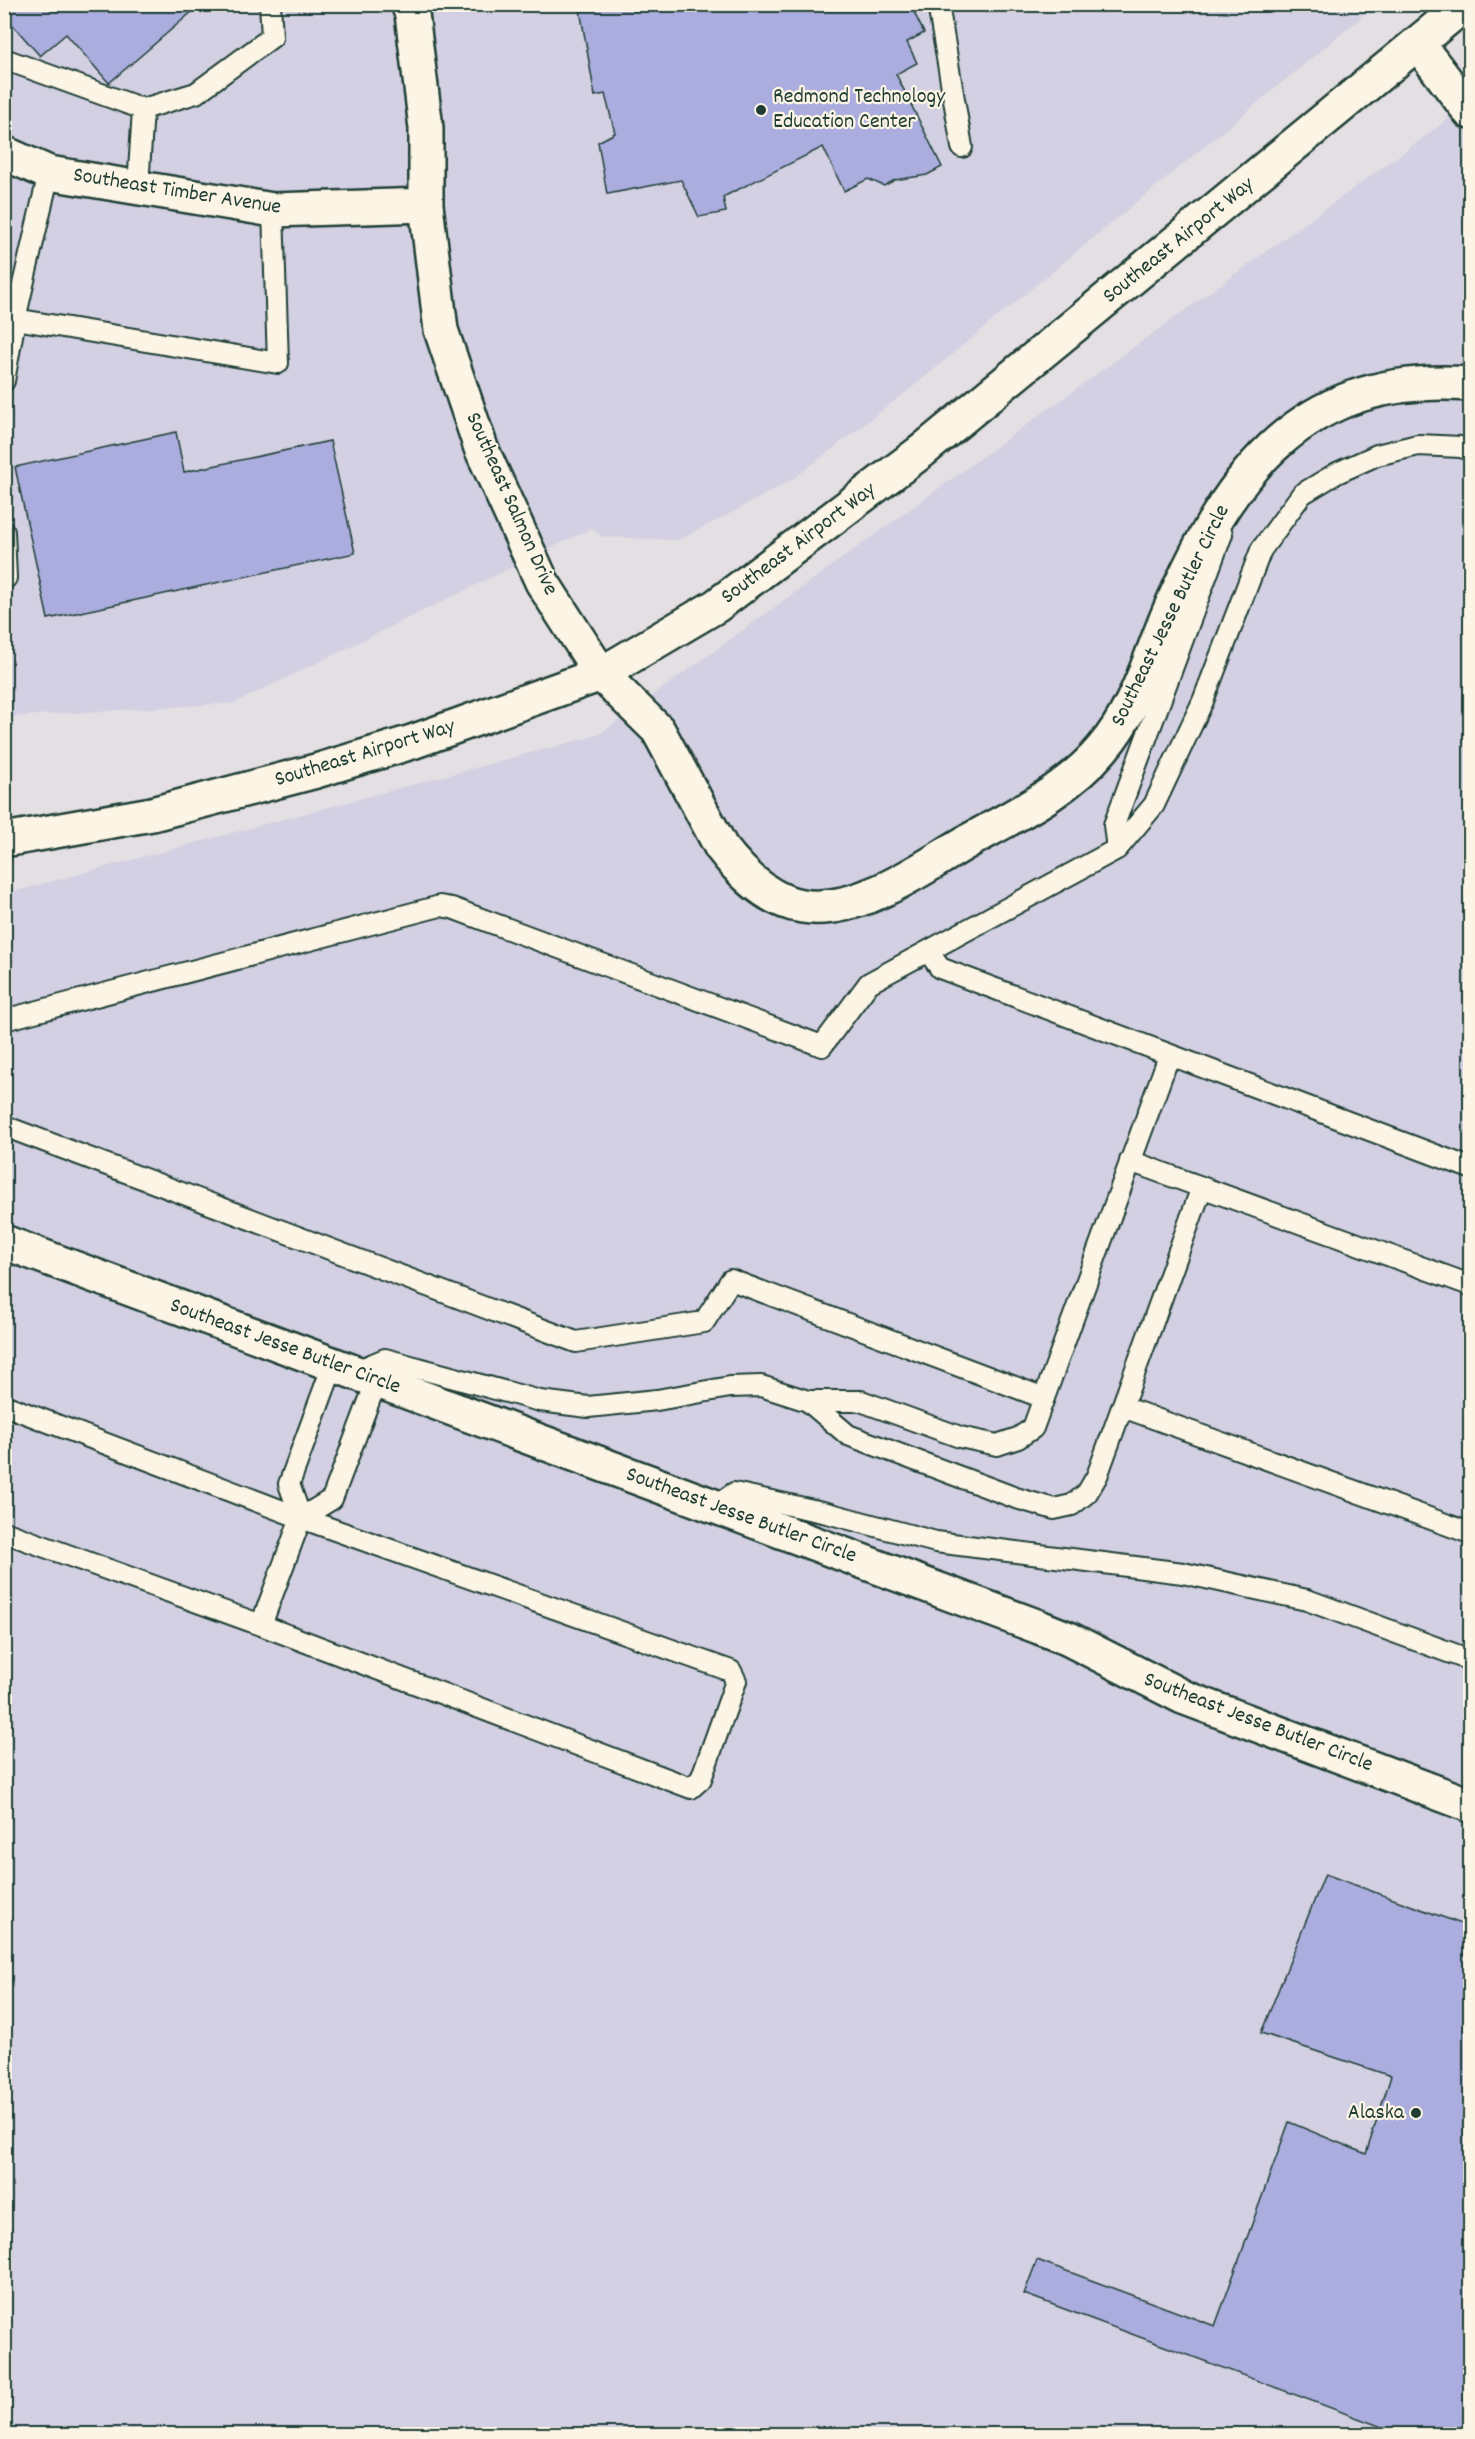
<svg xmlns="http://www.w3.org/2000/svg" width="1475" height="2439" font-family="Dekko,sans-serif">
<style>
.built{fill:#d2d0e2}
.building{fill:#aaadde;stroke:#1f3d34;stroke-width:1.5}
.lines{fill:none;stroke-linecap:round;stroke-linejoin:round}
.service-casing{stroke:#1f3d34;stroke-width:24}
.minor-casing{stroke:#1f3d34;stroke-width:38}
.secondary-casing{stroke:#1f3d34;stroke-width:38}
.service{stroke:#fcf5e5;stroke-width:20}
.minor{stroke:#fcf5e5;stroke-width:33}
.secondary{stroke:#fcf5e5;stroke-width:33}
.poi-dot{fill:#1f3d34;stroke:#fcf5e5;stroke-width:2}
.labels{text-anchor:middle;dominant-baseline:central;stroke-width:4.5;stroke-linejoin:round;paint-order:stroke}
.poi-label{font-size:22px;fill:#1f3d34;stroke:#fcf5e5;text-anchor:start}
.street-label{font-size:22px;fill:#1f3d34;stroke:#fcf5e5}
</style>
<rect width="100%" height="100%" fill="#e3dfe3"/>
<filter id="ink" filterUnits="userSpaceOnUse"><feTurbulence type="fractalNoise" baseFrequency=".0167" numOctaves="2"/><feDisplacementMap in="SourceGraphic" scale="12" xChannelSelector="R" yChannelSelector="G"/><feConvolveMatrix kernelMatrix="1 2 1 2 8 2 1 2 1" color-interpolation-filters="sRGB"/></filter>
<g filter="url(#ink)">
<!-- built -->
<path class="built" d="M 5,5 L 1376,5 L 910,389 L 793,479 L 714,522 L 678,540 L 603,537 L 592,528 L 235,703 L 5,717 Z
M 1470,100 L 1470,2434 L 5,2434 L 5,894 L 598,735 L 1430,133 Z"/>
<!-- building -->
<path class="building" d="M 4,4 L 201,4 L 109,83 L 66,34 L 40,56 L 4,15 Z
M 579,4 L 910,4 L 924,33 L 907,42 L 917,63 L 896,74 L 942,167 L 927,175 L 895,180 L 884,186 L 868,179 L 844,191 L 823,147 L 723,197 L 726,212 L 699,217 L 681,180 L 607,194 L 598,142 L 615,133 L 605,94 L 595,96 Z
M 176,432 L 184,472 L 330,441 L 355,553 L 48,619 L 15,467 Z
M 1325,1874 L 1470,1927 L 1470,2434 L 1401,2434 L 1024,2294 L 1037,2260 L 1215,2326 L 1289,2122 L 1366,2154 L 1391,2076 L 1261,2033 Z"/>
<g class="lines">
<!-- service casing -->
<g class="service-casing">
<path id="service" d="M 938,4 L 962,147
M 4,59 L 143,109
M 138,187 L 143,109 L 196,93 L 272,37 L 270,4
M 15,319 L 278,363 L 273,210
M 4,381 L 15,319 L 49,173
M 4,532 L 6,578
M 1117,849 L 1114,825 L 1222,534
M 928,951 L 940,968 L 1470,1168
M 4,1020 L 440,906 L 452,908 L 822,1046 L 869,983 L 1117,849 L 1154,805 L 1203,701 L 1261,550 L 1302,494 L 1337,473 L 1377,455 L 1418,445 L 1461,447 L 1470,450
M 4,1126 L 576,1342 L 704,1322 L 731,1280 L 1044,1398
M 1130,1161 L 1470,1285
M 354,1372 L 385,1359 L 540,1401 L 588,1407 L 657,1400 L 730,1387 L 761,1386 L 808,1401 L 848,1435 L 1016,1498 L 1054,1509 L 1072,1505 L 1087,1493 L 1097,1476 L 1202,1187
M 808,1401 L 861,1401 L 960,1437 L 997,1445 L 1018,1438 L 1033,1428 L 1169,1056
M 4,1405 L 301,1518 L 731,1671 L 736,1681 L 701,1779 L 691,1788 L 261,1625 L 4,1532
M 1123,1407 L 1470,1533
M 716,1506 L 734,1493 L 827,1513 L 936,1542 L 1183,1573 L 1307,1600 L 1470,1660
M 301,1518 L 289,1484 L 333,1365
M 261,1625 L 301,1518 L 332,1499 L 377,1380"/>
</g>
<!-- minor casing -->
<g class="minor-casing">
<path id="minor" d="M 408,4 L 412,14 L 426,128 L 426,205 L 441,330 L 481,448 L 542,582 L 601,674 L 658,730 L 721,847 C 741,873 768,901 802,906 C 826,910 853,903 876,893 C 907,880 936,860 965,843 C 1013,816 1066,792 1102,749 C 1136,710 1149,659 1169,612 C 1229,472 1304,371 1470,384
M 1418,44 L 1470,112
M 4,153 L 49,173 L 273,210 L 426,205
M 4,1242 L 1039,1627 L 1069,1639 L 1183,1697 L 1470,1805"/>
</g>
<!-- secondary casing -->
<g class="secondary-casing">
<path id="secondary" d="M 4,840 L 152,814 L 316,771 L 412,742 L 601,674 L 716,606 L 922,451 L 1465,4"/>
</g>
<!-- service -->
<use href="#service" class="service"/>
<!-- minor -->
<use href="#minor" class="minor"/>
<!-- secondary -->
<use href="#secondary" class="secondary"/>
</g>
</g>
<!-- markers -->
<g class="poi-dot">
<circle cx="761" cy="110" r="6"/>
<circle cx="1416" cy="2113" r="6"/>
</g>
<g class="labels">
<!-- poi labels -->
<g class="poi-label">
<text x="773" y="97">Redmond Technology<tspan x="773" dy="25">Education Center</tspan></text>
<text x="1404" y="2113" text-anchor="end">Alaska</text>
</g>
<!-- street labels -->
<g class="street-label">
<text transform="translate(177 192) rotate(9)">Southeast Timber Avenue</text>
<text transform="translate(1179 241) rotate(-39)">Southeast Airport Way</text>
<text transform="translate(511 504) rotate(66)">Southeast Salmon Drive</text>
<text transform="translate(799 544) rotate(-37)">Southeast Airport Way</text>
<text transform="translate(1171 616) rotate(-64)">Southeast Jesse Butler Circle</text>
<text transform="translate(365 754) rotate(-17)">Southeast Airport Way</text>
<text transform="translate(285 1347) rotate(20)">Southeast Jesse Butler Circle</text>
<text transform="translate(741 1516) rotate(20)">Southeast Jesse Butler Circle</text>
<text transform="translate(1258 1723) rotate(21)">Southeast Jesse Butler Circle</text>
</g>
</g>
<!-- margin -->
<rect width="1475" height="2439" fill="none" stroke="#fcf5e5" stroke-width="24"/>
<rect x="12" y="12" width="1451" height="2415" fill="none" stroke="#1f3d34" stroke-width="2" filter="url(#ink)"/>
</svg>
